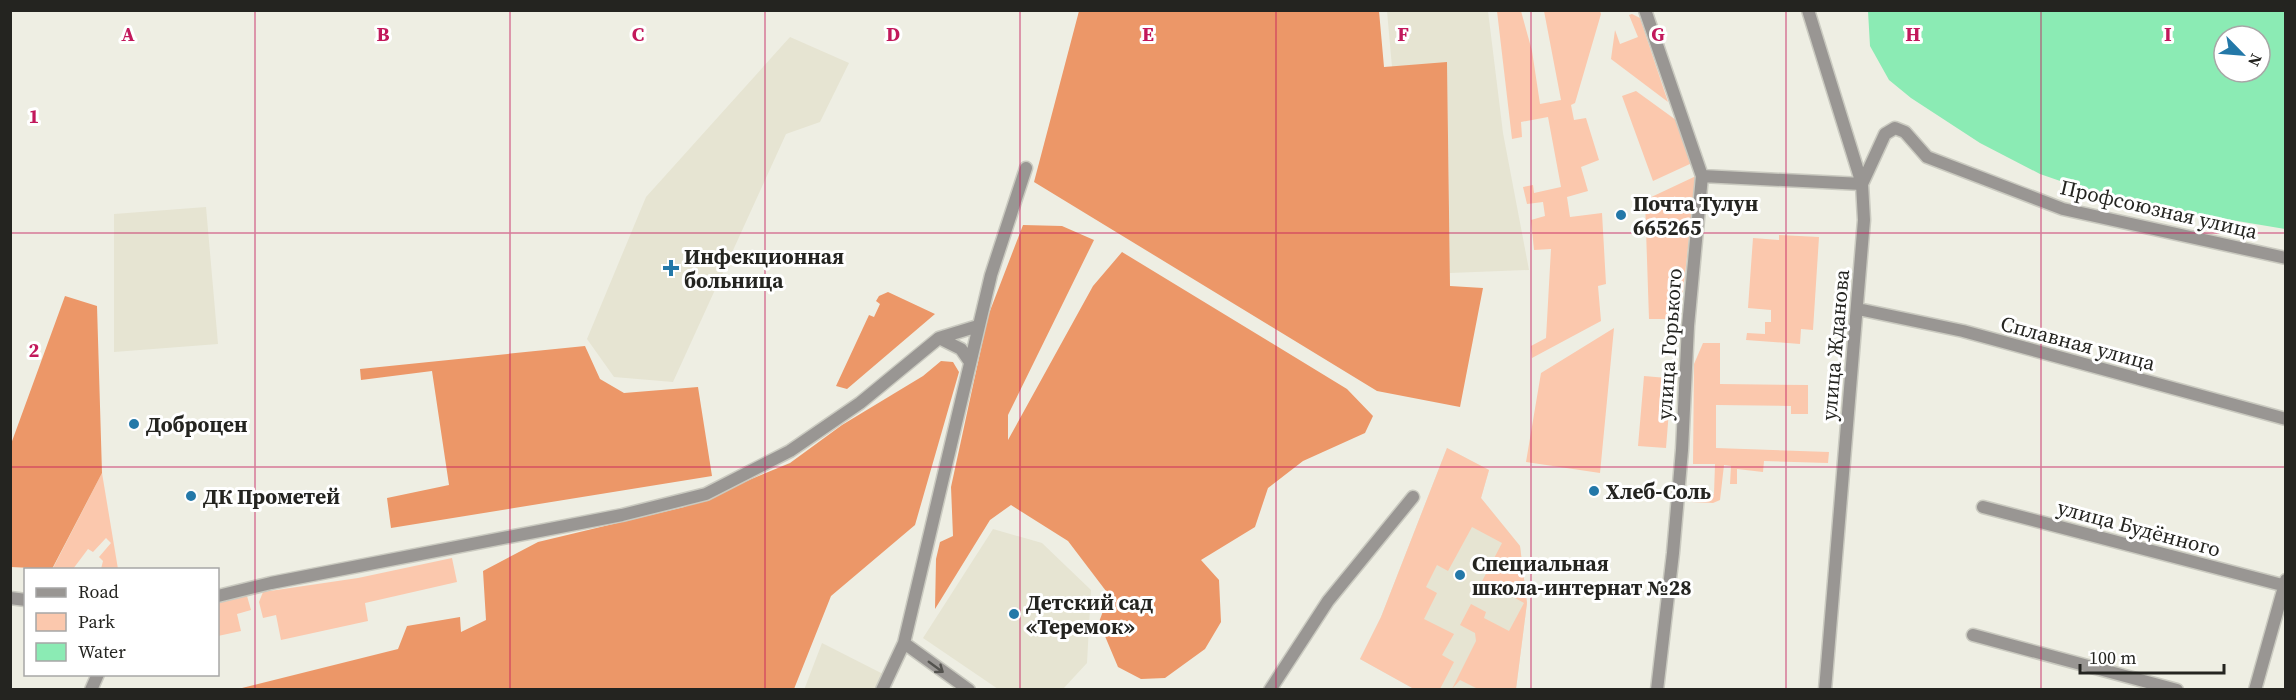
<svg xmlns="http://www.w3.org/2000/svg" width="2296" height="700" font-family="'Source Serif 4',serif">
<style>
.built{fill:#e6e4d2}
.green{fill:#fbc8ad}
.forest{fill:#ec9768}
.water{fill:#8bebb4;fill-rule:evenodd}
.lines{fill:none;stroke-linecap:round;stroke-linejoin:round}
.street-casing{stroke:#cacac0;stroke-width:15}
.street{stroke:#999693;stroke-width:12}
.oneway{stroke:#53524e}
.grid{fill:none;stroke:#c2185b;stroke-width:1.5;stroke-opacity:0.55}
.poi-dot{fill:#2378a8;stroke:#fff;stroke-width:2}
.labels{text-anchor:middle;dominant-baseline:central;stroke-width:6;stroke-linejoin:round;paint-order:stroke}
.poi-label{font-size:21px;font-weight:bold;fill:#242420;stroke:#fff;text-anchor:start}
.street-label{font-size:21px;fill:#242420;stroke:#fff}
.grid-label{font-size:20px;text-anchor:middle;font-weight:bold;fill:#c2185b;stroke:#fff;stroke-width:6;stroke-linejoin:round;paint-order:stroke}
</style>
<rect width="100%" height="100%" fill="#eeeee3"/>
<!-- built -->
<path class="built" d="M 1387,11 L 1488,11 L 1503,133 L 1529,270 L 1450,273 L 1447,63 L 1392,67 Z
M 790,37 L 849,63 L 820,122 L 786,134 L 673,382 L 614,377 L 587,339 L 646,197 Z
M 206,207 L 218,344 L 114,352 L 114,214 Z
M 1447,448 L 1489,470 L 1481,498 L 1520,546 L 1527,603 L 1516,689 L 1414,689 L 1360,659 L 1381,617 Z
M 993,529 L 1042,543 L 1091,590 L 1087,663 L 1063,689 L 998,689 L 923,638 Z
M 822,643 L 885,675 L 880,689 L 804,690 Z"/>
<!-- green -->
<path class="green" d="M 1497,11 L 1521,11 L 1532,51 L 1540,104 L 1561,100 L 1544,11 L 1600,11 L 1601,14 L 1575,103 L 1571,105 L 1574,120 L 1586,118 L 1599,160 L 1581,167 L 1588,191 L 1567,197 L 1570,217 L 1602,213 L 1606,284 L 1598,286 L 1601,321 L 1532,358 L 1531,346 L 1546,338 L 1551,249 L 1534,250 L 1531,220 L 1545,216 L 1543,202 L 1527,204 L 1523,187 L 1533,185 L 1534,193 L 1561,187 L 1548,117 L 1521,122 L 1522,137 L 1512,139 Z
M 1632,14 L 1640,18 L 1668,102 L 1611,59 L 1615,30 L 1620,44 L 1638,37 L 1629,15 Z
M 1636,91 L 1676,120 L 1692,163 L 1653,181 L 1622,96 Z
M 1696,176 L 1680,319 L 1649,319 L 1645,200 Z
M 1779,235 L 1819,237 L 1813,330 L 1801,329 L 1800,344 L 1746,340 L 1747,333 L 1765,334 L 1765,322 L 1771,322 L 1771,310 L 1748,308 L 1753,238 L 1779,240 Z
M 1614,328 L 1600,473 L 1526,462 L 1541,373 Z
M 1703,343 L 1720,343 L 1720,384 L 1808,385 L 1808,414 L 1791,414 L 1791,406 L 1716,405 L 1716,448 L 1829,452 L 1828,463 L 1764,461 L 1763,472 L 1737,469 L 1737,484 L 1730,484 L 1731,466 L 1724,465 L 1720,500 L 1713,503 L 1692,502 L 1692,495 L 1714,494 L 1715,464 L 1693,464 L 1694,364 Z
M 1644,376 L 1667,378 L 1666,397 L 1670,398 L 1666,448 L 1638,446 Z
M 1447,448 L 1489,470 L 1481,498 L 1520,546 L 1527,603 L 1516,689 L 1478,689 L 1460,680 L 1452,689 L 1476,641 L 1475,633 L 1460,625 L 1471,604 L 1486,612 L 1484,618 L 1509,631 L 1524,603 L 1499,589 L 1495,596 L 1479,587 L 1502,543 L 1472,527 L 1448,571 L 1437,565 L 1426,587 L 1437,593 L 1424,619 L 1454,634 L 1442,655 L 1454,662 L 1440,689 L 1414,689 L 1360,659 L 1381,617 Z
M 102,473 L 118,569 L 101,569 L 103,561 L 99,557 L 111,543 L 106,538 L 93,552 L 88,549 L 73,569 L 52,570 Z
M 452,558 L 457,582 L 365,603 L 368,621 L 281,640 L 276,615 L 263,618 L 259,602 L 263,592 L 358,578 Z
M 247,596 L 251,610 L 237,614 L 241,631 L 218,636 L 218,603 Z"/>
<!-- forest -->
<path class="forest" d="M 1079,11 L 1379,11 L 1384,67 L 1447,62 L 1450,286 L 1483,288 L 1460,407 L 1377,391 L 1034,182 Z
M 1023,225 L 1062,226 L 1094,240 L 1008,415 L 1008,440 L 1093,286 L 1122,252 L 1347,389 L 1373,416 L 1365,433 L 1303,461 L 1268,488 L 1255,527 L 1201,560 L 1219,580 L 1221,622 L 1205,649 L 1165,678 L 1141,679 L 1118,667 L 1099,622 L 1109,595 L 1068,541 L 1011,505 L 990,520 L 935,609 L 936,559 L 940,542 L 953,536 L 951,487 L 988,316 Z
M 888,292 L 935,314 L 847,389 L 836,386 L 869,315 L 874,317 L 880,304 L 876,301 L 879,296 Z
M 65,296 L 97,306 L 102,473 L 52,569 L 11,567 L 11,444 Z
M 585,346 L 600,379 L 624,393 L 698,387 L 712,476 L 391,528 L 387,498 L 449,485 L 432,371 L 361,380 L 360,369 Z
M 941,361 L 953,362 L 959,372 L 915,525 L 831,596 L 794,689 L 234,690 L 398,649 L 407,626 L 460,617 L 461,632 L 486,620 L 483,571 L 538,542 L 684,507 L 790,463 L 842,425 L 923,376 Z"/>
<!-- water -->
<path class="water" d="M 1868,11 L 2285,11 L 2285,229 L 2118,201 L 2040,174 L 1980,143 L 1911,98 L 1889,80 L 1870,46 ZM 2224,36 L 2260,36 L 2260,72 L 2224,72 Z"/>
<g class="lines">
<!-- street casing -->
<g class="street-casing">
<path id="street" d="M 1645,10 L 1702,176 L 1688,326 L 1682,450 L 1673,553 L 1657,690
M 1808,10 L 1862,184 L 1864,220 L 1825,690
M 1702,176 L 1862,184 L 1885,134 L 1895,128 L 1905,132 L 1927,157 L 2063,209 L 2286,258
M 1858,309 L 1963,331 L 2286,419
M 939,338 L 961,349 L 970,362
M 1983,507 L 2286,586
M 218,596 L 271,583 L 622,515 L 706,494 L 790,451 L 860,403 L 939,338 L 978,326
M 10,598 L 26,600
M 1973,635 L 2177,690
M 904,643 L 969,690
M 91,690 L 98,674
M 882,690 L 904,643 L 991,275 L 1026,168
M 1270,690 L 1328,601 L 1413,497
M 2255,690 L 2286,580"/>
</g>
<!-- street -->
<use href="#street" class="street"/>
</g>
<!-- one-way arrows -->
<defs><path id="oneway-shaft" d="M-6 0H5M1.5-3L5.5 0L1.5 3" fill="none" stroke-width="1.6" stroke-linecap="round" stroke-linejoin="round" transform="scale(1.5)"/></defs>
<use class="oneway" href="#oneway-shaft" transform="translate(936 667) rotate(36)"/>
<!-- grid -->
<path class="grid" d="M 255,10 L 255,690M 510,10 L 510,690M 765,10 L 765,690M 1020,10 L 1020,690M 1276,10 L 1276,690M 1531,10 L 1531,690M 1786,10 L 1786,690M 2041,10 L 2041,690M 10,233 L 2286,233M 10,467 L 2286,467"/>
<!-- markers -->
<g class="poi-dot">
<circle cx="1621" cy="215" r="6"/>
<path d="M668 259h6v6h6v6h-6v6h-6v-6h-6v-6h6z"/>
<circle cx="134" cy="424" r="6"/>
<circle cx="1594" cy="491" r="6"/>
<circle cx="191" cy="496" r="6"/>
<circle cx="1460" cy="575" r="6"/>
<circle cx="1014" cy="614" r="6"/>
</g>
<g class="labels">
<!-- poi labels -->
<g class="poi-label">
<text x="1633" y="203">Почта Тулун<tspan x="1633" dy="24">665265</tspan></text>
<text x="684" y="256">Инфекционная<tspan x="684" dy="24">больница</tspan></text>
<text x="146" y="424">Доброцен</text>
<text x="1606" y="491">Хлеб-Соль</text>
<text x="203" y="496">ДК Прометей</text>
<text x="1472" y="563">Специальная<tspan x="1472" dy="24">школа-интернат №28</tspan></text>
<text x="1026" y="602">Детский сад<tspan x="1026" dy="24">«Теремок»</tspan></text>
</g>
<!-- street labels -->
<g class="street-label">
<text transform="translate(2159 209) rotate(13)">Профсоюзная улица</text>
<text transform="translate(2078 343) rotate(15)">Сплавная улица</text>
<text transform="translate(1669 344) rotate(-86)">улица Горького</text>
<text transform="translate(1835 345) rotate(-85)">улица Жданова</text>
<text transform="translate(2139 528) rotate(15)">улица Будённого</text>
</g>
</g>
<g class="grid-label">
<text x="128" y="41">A</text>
<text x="383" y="41">B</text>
<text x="638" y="41">C</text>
<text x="893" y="41">D</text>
<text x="1148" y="41">E</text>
<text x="1403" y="41">F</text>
<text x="1658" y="41">G</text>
<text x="1913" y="41">H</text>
<text x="2168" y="41">I</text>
<text x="34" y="123">1</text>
<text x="34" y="357">2</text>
</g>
<!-- border -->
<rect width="2296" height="700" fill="none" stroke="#242420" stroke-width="24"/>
<!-- legend -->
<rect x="24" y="568" width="195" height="108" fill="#ffffff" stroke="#a7a7a6" stroke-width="1.5"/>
<rect x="36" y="588" width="30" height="9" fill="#999693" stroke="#a7a7a6" stroke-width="1.5"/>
<text x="78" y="598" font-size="18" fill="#242420">Road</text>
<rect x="36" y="613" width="30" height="18" fill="#fbc8ad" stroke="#a7a7a6" stroke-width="1.5"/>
<text x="78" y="628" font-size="18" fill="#242420">Park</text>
<rect x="36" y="643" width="30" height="18" fill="#8bebb4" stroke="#a7a7a6" stroke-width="1.5"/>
<text x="78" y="658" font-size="18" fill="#242420">Water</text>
<!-- north arrow -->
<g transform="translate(2242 54) rotate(115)"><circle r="28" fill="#ffffff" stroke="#a7a7a6" stroke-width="1.5"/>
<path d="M0-4.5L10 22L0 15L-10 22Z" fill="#2378a8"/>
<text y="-9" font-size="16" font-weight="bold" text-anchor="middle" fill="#242420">N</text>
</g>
<!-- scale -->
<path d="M2080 664v9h144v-9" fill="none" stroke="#242420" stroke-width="3"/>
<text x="2089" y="664" font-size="18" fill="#242420" stroke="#ffffff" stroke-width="4.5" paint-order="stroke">100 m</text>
</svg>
